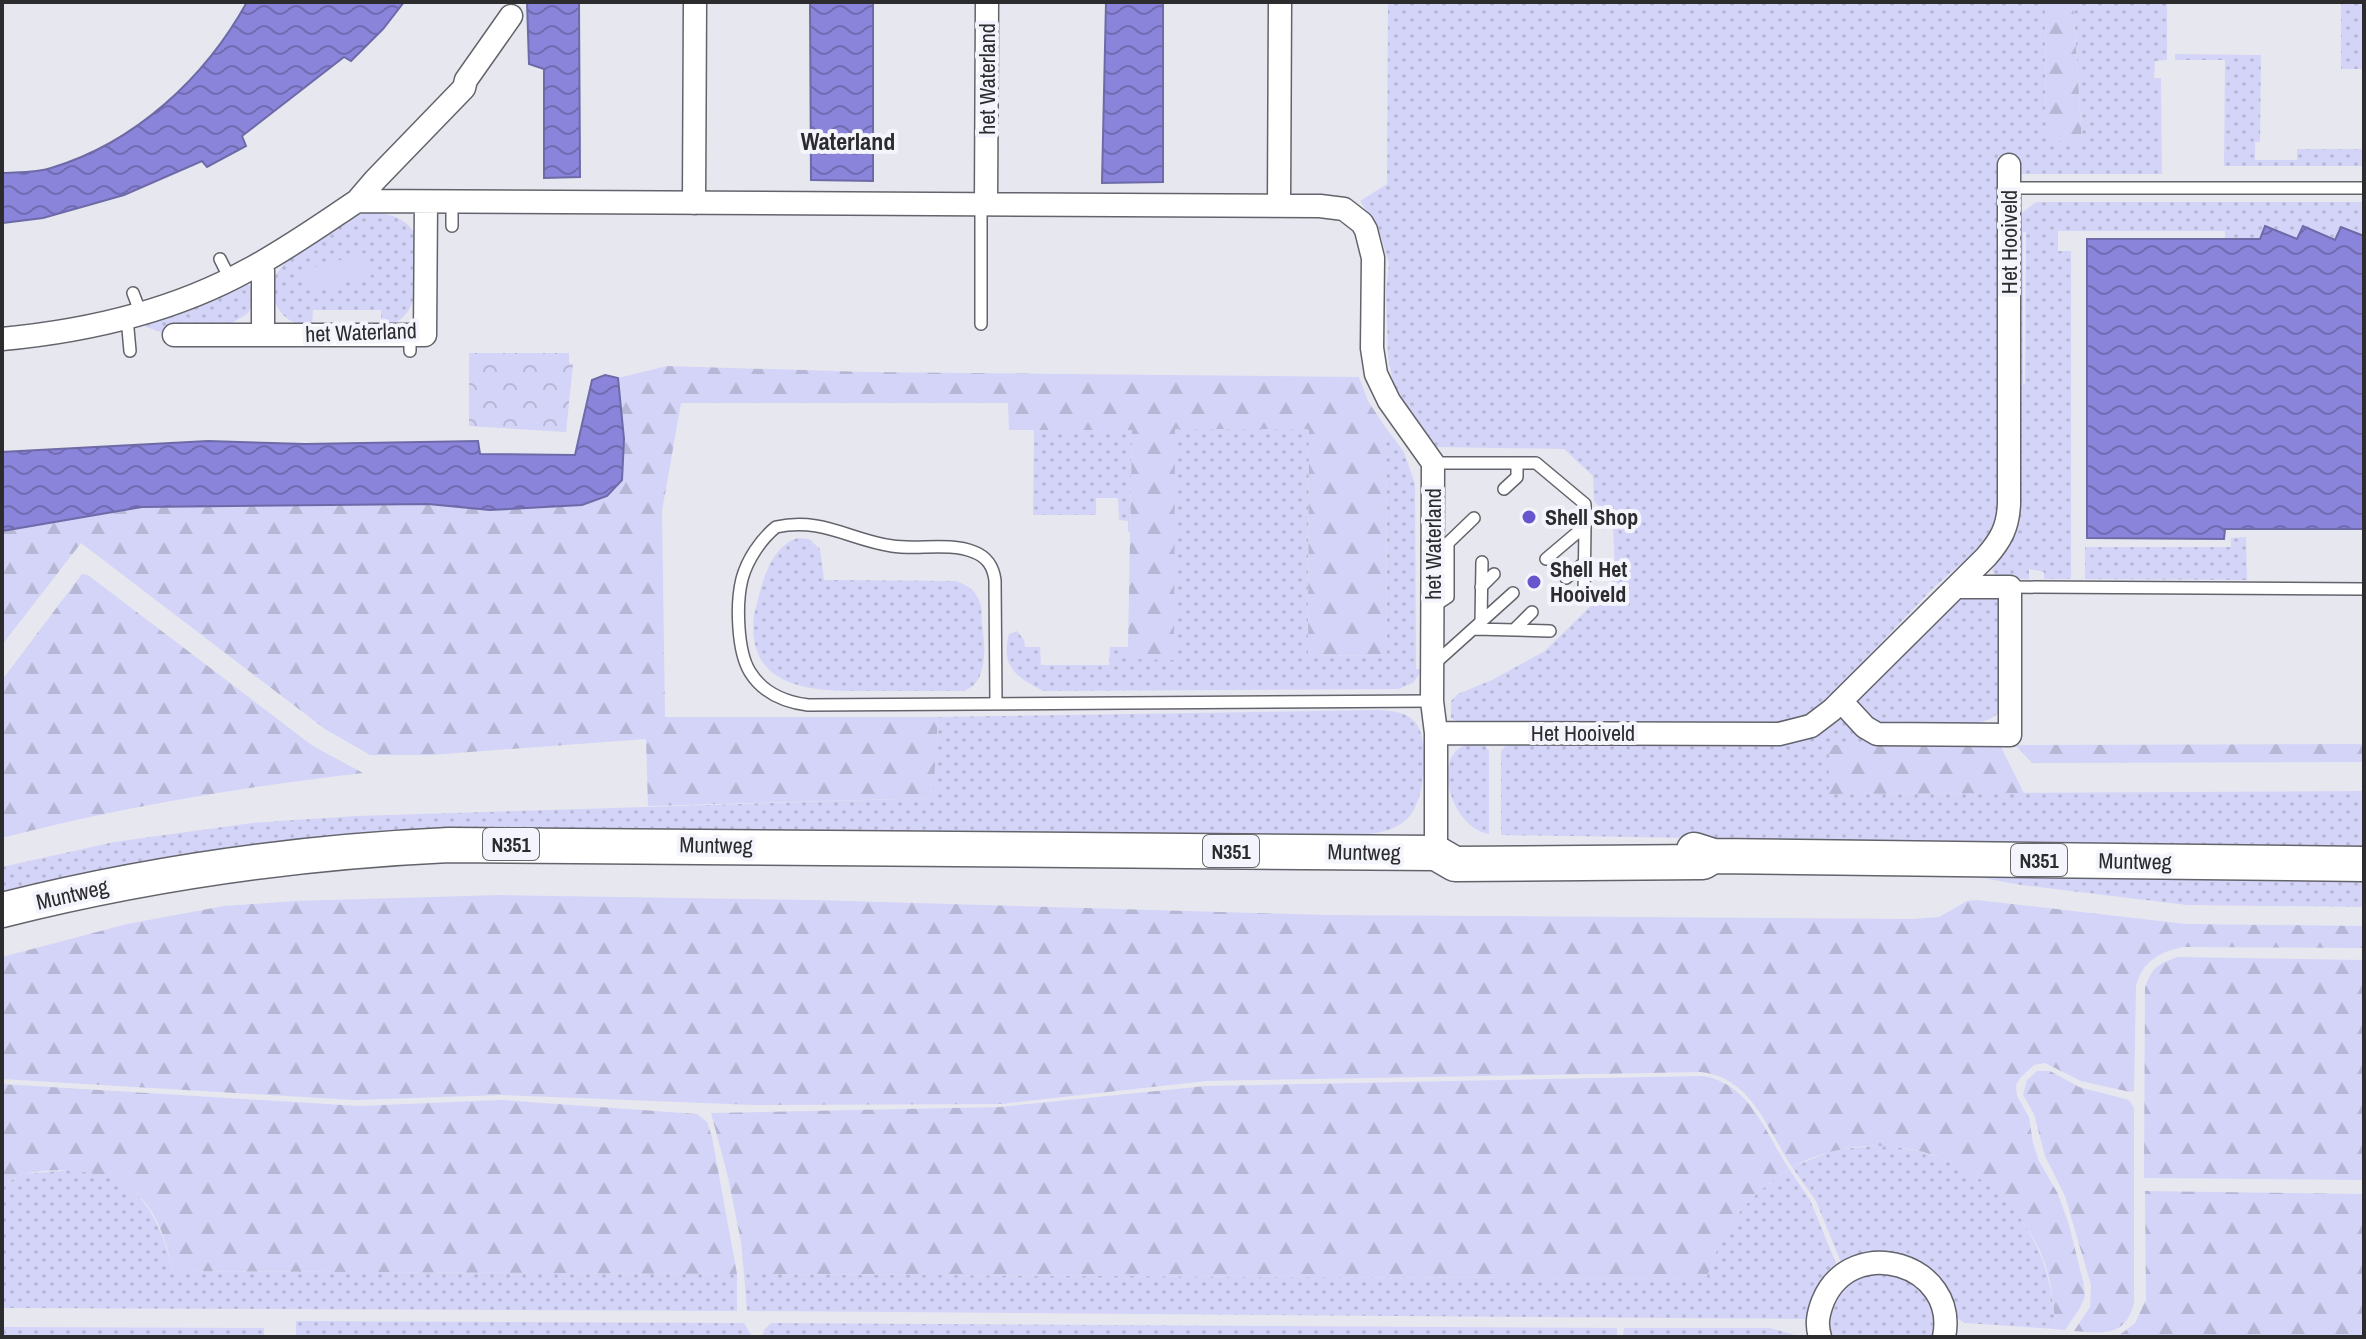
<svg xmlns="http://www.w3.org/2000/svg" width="2366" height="1339" font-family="'Archivo Narrow',sans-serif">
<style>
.grass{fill:url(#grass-dots);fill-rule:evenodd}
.forest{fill:url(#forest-firs)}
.park{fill:url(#park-crowns)}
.pitch{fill:#d4d4f8}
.water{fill:url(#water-waves);stroke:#6e6aa7;stroke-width:2}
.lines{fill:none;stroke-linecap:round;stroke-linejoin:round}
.lane-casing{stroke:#63646b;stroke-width:14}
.street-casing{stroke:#63646b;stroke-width:25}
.primary-casing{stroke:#63646b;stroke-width:37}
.lane{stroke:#fff;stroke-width:11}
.street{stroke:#fff;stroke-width:22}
.primary{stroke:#fff;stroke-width:34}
.poi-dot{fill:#6755ce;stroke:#f4f4fd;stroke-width:3}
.labels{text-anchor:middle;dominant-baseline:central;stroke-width:8;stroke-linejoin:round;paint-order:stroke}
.shield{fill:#f4f4fd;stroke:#68686d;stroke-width:2}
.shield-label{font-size:20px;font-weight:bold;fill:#2c2c2f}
.street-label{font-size:22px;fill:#2c2c2f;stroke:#f4f4fd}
.poi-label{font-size:22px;font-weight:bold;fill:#2c2c2f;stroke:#f4f4fd;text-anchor:start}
.neighbourhood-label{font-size:24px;font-weight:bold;fill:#2c2c2f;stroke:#f4f4fd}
</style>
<defs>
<pattern id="grass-dots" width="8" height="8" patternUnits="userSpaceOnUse" patternTransform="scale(2)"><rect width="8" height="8" fill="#d4d4f8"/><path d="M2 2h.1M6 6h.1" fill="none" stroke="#b6b6d5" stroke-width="1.8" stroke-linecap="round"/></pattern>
<pattern id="forest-firs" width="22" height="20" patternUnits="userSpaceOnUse" patternTransform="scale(2)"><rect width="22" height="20" fill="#d4d4f8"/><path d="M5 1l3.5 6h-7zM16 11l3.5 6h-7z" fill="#b6b6d5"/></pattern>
<pattern id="park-crowns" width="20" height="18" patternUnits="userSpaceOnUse" patternTransform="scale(2)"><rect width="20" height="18" fill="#d4d4f8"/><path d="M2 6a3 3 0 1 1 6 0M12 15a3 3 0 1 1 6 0" fill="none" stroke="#b6b6d5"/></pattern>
<pattern id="water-waves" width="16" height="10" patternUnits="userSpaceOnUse" patternTransform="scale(2)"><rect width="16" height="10" fill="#8a84db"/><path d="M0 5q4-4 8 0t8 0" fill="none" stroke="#716cb2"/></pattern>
</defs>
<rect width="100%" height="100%" fill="#e7e7f0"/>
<!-- grass -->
<path class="grass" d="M 1388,2 L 2045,2 L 2046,140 L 2082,142 L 2073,2 L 2167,2 L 2167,60 L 2155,61 L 2154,78 L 2161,78 L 2162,174 L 2019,174 L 1998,518 L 1985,543 L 1933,588 L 1815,713 L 1781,724 L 1459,723 L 1451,718 L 1451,701 L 1458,694 L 1492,680 L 1545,651 L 1609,588 L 1615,577 L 1613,521 L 1594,501 L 1593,476 L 1564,449 L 1437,447 L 1394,387 L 1388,357 L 1386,291 L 1389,264 L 1378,227 L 1360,201 L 1387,184 Z
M 2341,2 L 2364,2 L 2364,69 L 2341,69 Z
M 2175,54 L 2261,55 L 2260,142 L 2255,142 L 2255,160 L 2297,160 L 2297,149 L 2364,149 L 2364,166 L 2224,166 L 2225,60 L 2175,60 Z
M 2036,202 L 2364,202 L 2364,236 L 2341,227 L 2336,240 L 2297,240 L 2266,226 L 2260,239 L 2225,239 L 2225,231 L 2058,231 L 2058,251 L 2071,251 L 2071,579 L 2044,579 L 2044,572 L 2029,569 L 2029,579 L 1997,577 L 1992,570 L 2012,539 L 2020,515 L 2019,215 ZM 2023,232 L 2026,232 L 2025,384 L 2023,383 Z
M 364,213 C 386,213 401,214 415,233 C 415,268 427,320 381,327 L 381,310 L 313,310 L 312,326 C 297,325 285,321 277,306 C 259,273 297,252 321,237 C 335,228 348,218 364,213 Z
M 246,283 L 254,289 L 253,305 L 247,314 L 227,326 L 171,336 L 144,326 L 144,323 Z
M 1175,428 L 1309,428 L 1308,655 L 1387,656 L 1386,428 L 1404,452 L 1415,484 L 1416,669 L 1422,670 L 1413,683 L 1398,689 L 1044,691 C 1017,678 1000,667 1009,634 L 1017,631 L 1024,640 L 1025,647 L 1040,647 L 1041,665 L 1109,665 L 1110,647 L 1128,647 L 1132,659 Z
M 1034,430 L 1132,430 L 1130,532 L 1128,532 L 1128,521 L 1119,520 L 1118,498 L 1096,498 L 1096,515 L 1033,515 Z
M 2246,537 L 2247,580 L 2085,579 L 2085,547 L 2231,547 L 2231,538 Z
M 798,538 L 809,539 L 820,549 L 824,580 L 955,581 C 966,584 974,589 979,600 C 983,608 981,616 982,625 C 985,644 989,684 963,691 C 934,691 905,691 877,691 C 820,691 745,694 754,615 C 761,588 768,547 798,538 Z
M 1970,596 L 2001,597 L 1999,712 C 1981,734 1906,725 1878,725 L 1856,702 L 1857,700 L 1954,603 Z
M 1381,710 C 1393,711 1406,712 1415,722 C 1431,741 1425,799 1409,817 C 1399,828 1384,832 1370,834 L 784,831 L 356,838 L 2,894 L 2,867 L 114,842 L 252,823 L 356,816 L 932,798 L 938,717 Z
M 1839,719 L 1842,719 L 1867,741 L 1876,745 L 1829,794 L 2364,791 L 2364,849 L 1501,835 L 1501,751 L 1508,743 L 1791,743 L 1819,734 Z
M 1483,743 L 1489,751 L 1489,834 C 1454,829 1430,762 1464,745 C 1470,743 1477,743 1483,743 Z
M 1966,875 L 2364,879 L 2364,907 L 2187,905 L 2021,885 Z
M 1881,1145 C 1986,1154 2052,1224 2055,1329 L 1965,1323 L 1953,1316 L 1919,1268 L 1844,1270 L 1816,1201 L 1792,1167 L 1834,1150 Z
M 1789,1169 L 1810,1200 L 1840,1273 L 1808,1318 L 1804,1319 L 747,1311 L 744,1274 L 1705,1279 C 1725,1225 1741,1202 1789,1169 Z
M 73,1170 C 83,1172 94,1172 104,1175 C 146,1185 164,1233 173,1271 L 737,1274 L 737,1311 L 2,1308 L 2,1186 L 22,1174 Z
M 1889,1268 L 1932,1295 L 1938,1337 L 1827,1337 L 1825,1319 L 1848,1277 Z
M 296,1321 L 744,1323 L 752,1337 L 296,1337 Z
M 771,1323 L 1617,1328 L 1617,1337 L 762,1337 L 764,1330 Z
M 2,1327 L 264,1328 L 264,1337 L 2,1337 Z
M 1624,1328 L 1770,1328 L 1803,1337 L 1623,1337 Z"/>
<!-- forest -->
<path class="forest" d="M 2045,2 L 2073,2 L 2082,142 L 2046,141 Z
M 667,366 L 868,372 L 1359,377 L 1368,401 L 1386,428 L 1387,656 L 1308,655 L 1309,429 L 1175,429 L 1174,660 L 1131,659 L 1128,647 L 1132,430 L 1009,430 L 1008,403 L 681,403 L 662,511 L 665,717 L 938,717 L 933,798 L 648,806 L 646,739 L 430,755 L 370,755 L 325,729 L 81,543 L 2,645 L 2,531 L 142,507 L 428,504 L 490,510 L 624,439 L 618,378 Z
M 82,574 L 88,575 L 313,746 L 363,773 C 241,787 121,807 2,838 L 2,680 Z
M 2364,744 L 2364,762 L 2032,763 L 2015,745 Z
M 1829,745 L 2000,745 L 2024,793 L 1829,794 Z
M 500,895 L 814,900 L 1327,915 L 1912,919 L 1939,917 L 1967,901 L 1977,900 L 2186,924 L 2364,926 L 2364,948 L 2183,947 C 2159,952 2142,962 2136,986 L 2134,1091 L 2130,1092 L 2081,1081 L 2045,1063 L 2034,1065 L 2020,1078 L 2016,1085 L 2017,1096 L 2029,1117 L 2033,1143 L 2039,1161 L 2058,1194 L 2069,1225 L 2083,1281 L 2085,1296 L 2080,1308 L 2065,1330 L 2055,1329 C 2054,1303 2051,1276 2040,1251 C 1996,1157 1884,1118 1792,1167 C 1767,1129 1752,1078 1701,1072 L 1206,1081 L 1001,1104 L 754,1105 L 502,1095 L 353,1100 L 2,1079 L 2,957 L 127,924 L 224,906 L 295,901 Z
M 2178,957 L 2364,960 L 2364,1180 L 2144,1178 L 2145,988 C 2151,968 2159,963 2178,957 Z
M 2037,1071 L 2050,1071 L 2079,1087 L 2129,1100 L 2134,1108 L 2134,1303 C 2125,1338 2102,1333 2074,1331 L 2090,1307 L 2091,1285 L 2065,1196 L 2045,1156 L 2034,1114 L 2023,1095 L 2027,1080 Z
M 1703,1076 C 1750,1083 1766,1134 1789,1169 C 1741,1202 1725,1225 1706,1279 L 744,1274 L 741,1242 L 728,1177 L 711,1113 L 1000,1107 L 1206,1086 Z
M 2,1084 L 359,1106 L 502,1100 L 697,1114 L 707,1122 L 712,1137 L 737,1274 L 173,1271 C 167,1244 158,1212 136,1193 C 111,1170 56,1166 24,1174 C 16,1176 9,1182 2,1186 Z
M 2145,1191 L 2364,1194 L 2364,1337 L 2117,1337 L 2135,1323 L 2146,1300 Z"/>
<!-- park -->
<path class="park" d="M 469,353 L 569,353 L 569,363 L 573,364 L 566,432 L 469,426 Z"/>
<!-- pitch -->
<path class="pitch" d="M 366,253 L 372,275 L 311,292 L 304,270 Z"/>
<!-- water -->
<path class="water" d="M 247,2 L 404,2 L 383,29 L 351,61 L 344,57 L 242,136 L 246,146 L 207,167 L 202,161 L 124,195 L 43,218 L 2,223 L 2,173 C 18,172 36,173 51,168 C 135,143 205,78 247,2 Z
M 527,2 L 579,2 L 580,177 L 544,178 L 544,69 L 529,64 Z
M 810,2 L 873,2 L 873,181 L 811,180 Z
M 1106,2 L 1163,2 L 1163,182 L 1102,183 Z
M 2265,226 L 2297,239 L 2303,226 L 2335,240 L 2341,227 L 2364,236 L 2364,529 L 2225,529 L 2224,539 L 2087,538 L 2087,239 L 2260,239 Z
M 605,375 L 618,378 L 624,439 L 622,480 L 607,496 L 582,505 L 490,510 L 428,504 L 142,507 L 2,531 L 2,452 L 208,441 L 305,444 L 478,441 L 480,454 L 575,455 L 592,380 Z"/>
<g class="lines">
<!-- lane casing -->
<g class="lane-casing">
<path id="lane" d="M 2009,188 L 2364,188
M 452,201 L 452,226
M 220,259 L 230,279
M 133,293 L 141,314
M 127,318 L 130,351
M 981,324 L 981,204
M 410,335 L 410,351
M 1433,463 L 1536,463 L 1585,504 L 1585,526 L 1546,559
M 1504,489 L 1517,477 L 1517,463
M 1566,578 L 1584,563
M 1481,587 L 1494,574
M 2010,587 L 2364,589
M 1584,597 L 1585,526
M 1433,607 L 1448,597 L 1448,543 L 1474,518
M 1481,622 L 1482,562
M 1475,629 L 1550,631
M 1514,630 L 1532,612
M 1433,665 L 1513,593
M 996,704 L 995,580 C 993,566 987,557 974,552 C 949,542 918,550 892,546 C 850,540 822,517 776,527 C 761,539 747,560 742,579 C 736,603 737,651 750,672 C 763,693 784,702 808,705 L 1432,701"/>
</g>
<!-- street casing -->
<g class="street-casing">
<path id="street" d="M 357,201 L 1320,206 L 1344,209 L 1362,223 L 1366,230 L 1373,258 L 1372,348 L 1376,374 L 1389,401 L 1433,463 L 1432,701 L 1436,733 L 1436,853
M 694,203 L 695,2
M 986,204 L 987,2
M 1279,206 L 1280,2
M 260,264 L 263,271 L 263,334
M 174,335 L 425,335 L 426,202
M 2,339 C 88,331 172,312 248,270 C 286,250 321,225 357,201 L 375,180 L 464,88 L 466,80 L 511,16
M 1841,701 L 1865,727 L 1877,734 L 2010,735 L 2010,587 L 1956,587
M 1436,733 L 1779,734 L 1811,726 L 1832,710 L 1986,557 C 2001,540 2008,527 2009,504 L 2009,165
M 1820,1337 C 1816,1324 1818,1314 1823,1301 C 1852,1232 1959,1264 1944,1337"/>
</g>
<!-- primary casing -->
<g class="primary-casing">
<path id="primary" d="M 1694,850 L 1713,856 L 2364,864
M 2,910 C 149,873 297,852 449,845 L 1436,853 L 1455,864 L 1703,862 L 1713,856"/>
</g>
<!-- lane -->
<use href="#lane" class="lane"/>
<!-- street -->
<use href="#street" class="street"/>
<!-- primary -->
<use href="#primary" class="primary"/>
</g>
<!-- markers -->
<g class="poi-dot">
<circle cx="1529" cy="517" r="8"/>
<circle cx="1534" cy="582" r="8"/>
</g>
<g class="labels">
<!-- shield labels -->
<g class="shield">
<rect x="483" y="828" width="56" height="32" rx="6"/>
<rect x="1203" y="835" width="56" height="32" rx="6"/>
<rect x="2011" y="844" width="56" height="32" rx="6"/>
</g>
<g class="shield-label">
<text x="511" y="844">N351</text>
<text x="1231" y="851">N351</text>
<text x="2039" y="860">N351</text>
</g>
<!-- street labels -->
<g class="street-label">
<text transform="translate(987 79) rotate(-90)">het Waterland</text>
<text transform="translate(2009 242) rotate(-90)">Het Hooiveld</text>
<text transform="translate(361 332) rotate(-2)">het Waterland</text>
<text transform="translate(1433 544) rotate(-90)">het Waterland</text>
<text x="1583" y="733">Het Hooiveld</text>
<text transform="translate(716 845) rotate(1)">Muntweg</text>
<text transform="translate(1364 852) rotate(1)">Muntweg</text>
<text transform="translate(2135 861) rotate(1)">Muntweg</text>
<text transform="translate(72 894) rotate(-13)">Muntweg</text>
</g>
<!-- poi labels -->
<g class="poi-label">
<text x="1545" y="517">Shell Shop</text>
<text x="1550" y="569">Shell Het<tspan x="1550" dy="25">Hooiveld</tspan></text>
</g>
<!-- neighbourhood labels -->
<g class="neighbourhood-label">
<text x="848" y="141">Waterland</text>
</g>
</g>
<!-- border -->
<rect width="2366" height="1339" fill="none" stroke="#2c2c2f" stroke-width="8"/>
</svg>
